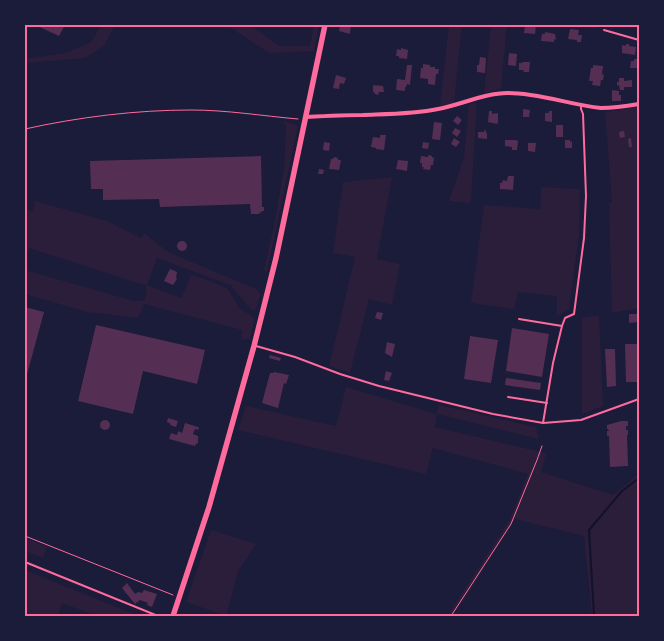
<svg xmlns="http://www.w3.org/2000/svg" width="664" height="641" font-family="Commissioner,sans-serif">
<style>
.green{fill:#2a1e3b}
.lines{fill:none;stroke-linecap:round;stroke-linejoin:round}
.stream{stroke:#12122b;stroke-width:2}
.building{fill:#542f53}
.path{stroke:#ff6b9d;stroke-width:1}
.service{stroke:#ff6b9d;stroke-width:2}
.minor{stroke:#ff6b9d;stroke-width:4}
.secondary{stroke:#ff6b9d;stroke-width:5.5}
.neatline{fill:none;stroke:#ff6b9d;stroke-width:2}
</style>
<rect width="100%" height="100%" fill="#1b1b3a"/>
<!-- green -->
<path class="green" d="M 101,25 L 115,25 L 104,46 L 85,58 L 25,63 L 25,59 L 66,53 L 91,42 Z
M 199,25 L 247,25 L 260,32 L 279,46 L 310,46 L 314,25 L 319,25 L 314,51 L 269,53 L 231,28 Z
M 449,25 L 462,25 L 454,103 L 440,106 Z
M 491,25 L 507,25 L 501,89 L 484,93 Z
M 476,103 L 476,117 L 471,203 L 449,201 L 464,157 L 469,104 Z
M 639,107 L 639,308 L 612,313 L 609,203 L 612,202 L 605,112 Z
M 282,120 L 298,126 L 267,272 L 264,270 L 274,226 L 284,169 L 286,125 Z
M 392,177 L 377,259 L 400,264 L 392,305 L 369,299 L 350,373 L 329,366 L 355,257 L 333,253 L 343,182 Z
M 541,187 L 580,189 L 579,235 L 569,309 L 557,316 L 557,296 L 518,292 L 514,309 L 471,303 L 484,205 L 540,209 Z
M 35,201 L 107,221 L 141,238 L 144,233 L 168,252 L 256,289 L 261,294 L 255,311 L 251,309 L 230,285 L 157,258 L 147,285 L 181,298 L 191,275 L 211,281 L 228,289 L 239,308 L 255,318 L 250,339 L 241,340 L 242,330 L 144,304 L 138,318 L 87,312 L 25,294 L 25,270 L 134,301 L 145,300 L 147,286 L 29,248 L 25,263 L 25,209 L 32,212 Z
M 599,315 L 603,406 L 582,414 L 582,318 Z
M 346,387 L 436,414 L 439,405 L 536,427 L 539,439 L 437,414 L 435,427 L 537,451 L 546,454 L 541,472 L 613,495 L 639,474 L 639,616 L 592,616 L 584,536 L 515,519 L 470,591 L 452,616 L 447,616 L 509,521 L 528,474 L 433,448 L 426,474 L 238,430 L 246,406 L 336,426 Z
M 211,530 L 256,544 L 238,571 L 227,614 L 232,616 L 226,616 L 186,602 Z
M 25,538 L 47,547 L 43,558 L 25,551 Z
M 25,570 L 139,616 L 97,616 L 62,603 L 58,616 L 25,616 Z"/>
<g class="lines">
<!-- stream -->
<path class="stream" d="M 594,616 L 589,530 L 622,491 L 639,478"/>
</g>
<!-- building -->
<path class="building" d="M 35,25 L 65,25 L 59,36 Z
M 340,25 L 351,25 L 350,34 L 339,31 Z
M 525,25 L 536,25 L 535,34 L 524,33 Z
M 570,29 L 579,30 L 578,35 L 582,35 L 581,42 L 577,42 L 577,40 L 568,39 Z
M 545,32 L 555,34 L 556,40 L 554,39 L 554,42 L 541,41 L 542,34 L 545,34 Z
M 626,44 L 629,44 L 629,46 L 636,47 L 635,55 L 622,53 L 622,45 L 626,46 Z
M 401,48 L 408,50 L 407,59 L 399,58 L 399,56 L 396,56 L 397,49 L 401,50 Z
M 509,53 L 517,54 L 516,66 L 508,65 Z
M 480,57 L 486,58 L 485,73 L 477,72 L 477,65 L 479,65 Z
M 634,59 L 639,59 L 639,68 L 630,68 L 631,61 L 634,61 Z
M 523,62 L 530,62 L 529,72 L 523,72 L 524,70 L 519,70 L 519,63 L 522,63 Z
M 423,64 L 430,65 L 430,67 L 435,67 L 435,69 L 439,69 L 438,74 L 436,74 L 435,85 L 428,84 L 428,79 L 420,78 L 421,68 L 423,68 Z
M 407,65 L 412,65 L 410,85 L 407,84 L 406,87 L 405,87 L 405,91 L 396,90 L 397,79 L 405,80 Z
M 593,65 L 603,66 L 602,74 L 604,75 L 603,80 L 601,80 L 600,86 L 592,85 L 593,81 L 589,81 L 591,68 L 593,68 Z
M 336,75 L 346,78 L 344,84 L 340,83 L 339,89 L 333,88 Z
M 619,78 L 624,78 L 624,81 L 632,80 L 632,87 L 624,87 L 624,90 L 620,90 L 619,85 L 617,86 L 617,82 L 619,82 Z
M 373,85 L 383,86 L 384,92 L 379,92 L 378,95 L 375,94 L 374,92 L 373,92 Z
M 612,90 L 619,91 L 619,95 L 621,95 L 621,101 L 612,101 Z
M 523,109 L 530,110 L 529,117 L 523,117 Z
M 489,111 L 492,111 L 492,114 L 498,113 L 498,122 L 497,124 L 488,122 Z
M 549,111 L 552,111 L 552,122 L 545,121 L 545,113 L 549,113 Z
M 457,116 L 462,120 L 458,125 L 453,121 Z
M 434,122 L 442,123 L 440,140 L 432,139 Z
M 556,125 L 563,125 L 563,137 L 556,137 Z
M 455,128 L 461,131 L 457,137 L 452,133 Z
M 484,130 L 486,131 L 486,133 L 487,133 L 487,139 L 478,138 L 478,132 L 484,132 Z
M 624,131 L 625,137 L 620,138 L 619,132 Z
M 380,135 L 386,135 L 384,150 L 376,149 L 376,148 L 371,147 L 373,137 L 380,138 Z
M 454,138 L 460,142 L 456,147 L 451,144 Z
M 631,138 L 632,147 L 629,147 L 628,139 Z
M 505,140 L 516,140 L 518,141 L 517,150 L 512,150 L 512,147 L 505,146 Z
M 565,140 L 570,140 L 570,142 L 572,141 L 572,148 L 565,148 Z
M 324,142 L 330,143 L 329,151 L 323,150 Z
M 423,142 L 429,143 L 428,149 L 422,148 Z
M 528,143 L 536,143 L 535,152 L 528,151 Z
M 428,155 L 432,156 L 432,157 L 434,158 L 433,165 L 431,165 L 430,170 L 423,169 L 424,167 L 422,167 L 422,163 L 420,163 L 421,156 L 428,157 Z
M 261,156 L 262,207 L 264,207 L 264,211 L 262,211 L 261,213 L 260,212 L 259,214 L 251,214 L 250,204 L 160,207 L 159,199 L 103,200 L 103,189 L 91,189 L 90,161 Z
M 334,157 L 338,158 L 338,160 L 341,160 L 339,170 L 329,169 L 331,159 L 333,159 Z
M 398,160 L 408,161 L 407,171 L 396,169 Z
M 319,169 L 324,170 L 323,174 L 318,174 Z
M 508,176 L 514,176 L 513,190 L 500,189 L 500,183 L 502,183 L 503,180 L 507,181 Z
M177 246a5 5 0 1 1 10 0a5 5 0 1 1-10 0Z
M 170,269 L 177,272 L 176,278 L 177,279 L 173,285 L 164,281 Z
M 25,307 L 44,312 L 26,378 L 25,378 Z
M 377,312 L 383,313 L 381,320 L 375,318 Z
M 629,314 L 639,314 L 639,322 L 629,323 Z
M 96,325 L 205,350 L 197,384 L 143,371 L 133,414 L 78,401 Z
M 512,328 L 549,334 L 542,377 L 506,371 Z
M 470,336 L 498,340 L 491,383 L 464,379 Z
M 387,342 L 395,344 L 392,357 L 385,353 Z
M 625,344 L 639,344 L 639,382 L 626,382 Z
M 605,349 L 615,349 L 616,386 L 607,387 Z
M 270,355 L 281,358 L 280,361 L 269,358 Z
M 386,371 L 392,373 L 389,381 L 384,380 Z
M 274,372 L 289,375 L 286,384 L 284,383 L 278,408 L 262,403 L 270,373 L 273,373 Z
M 506,378 L 541,383 L 540,390 L 505,385 Z
M 168,418 L 178,421 L 176,427 L 170,425 L 171,424 L 167,422 Z
M100 425a5 5 0 1 1 10 0a5 5 0 1 1-10 0Z
M 621,421 L 628,421 L 628,426 L 626,426 L 626,430 L 628,430 L 628,435 L 627,435 L 628,466 L 610,467 L 609,436 L 607,436 L 607,431 L 609,431 L 608,429 L 607,429 L 607,425 Z
M 185,423 L 198,427 L 199,428 L 198,430 L 195,429 L 193,434 L 198,436 L 198,443 L 196,444 L 195,446 L 169,439 L 171,433 L 177,435 L 178,431 L 182,433 Z
M 127,583 L 135,594 L 138,592 L 142,593 L 144,590 L 157,594 L 152,607 L 147,605 L 148,603 L 140,600 L 135,604 L 122,588 Z"/>
<g class="lines">
<!-- path -->
<path class="path" d="M 25,129 C 79,117 136,110 191,110 C 227,110 263,116 298,119
M 25,536 L 173,595
M 451,616 L 511,524 L 537,460 L 542,446"/>
<!-- service -->
<path class="service" d="M 604,30 L 639,40
M 519,319 L 562,326 L 553,363 L 543,423
M 562,326 L 565,318 L 574,314 L 584,238 L 586,196 L 583,114 L 581,109 L 581,105
M 256,346 L 295,357 L 340,374 L 379,386 L 493,414 L 543,423 L 581,420 L 639,399
M 508,397 L 547,403
M 25,562 L 158,616"/>
<!-- minor -->
<path class="minor" d="M 306,117 C 325,116 344,115 363,115 C 388,114 414,114 438,109 C 461,105 484,93 508,93 C 540,93 570,105 601,108 C 614,108 627,106 639,104"/>
<!-- secondary -->
<path class="secondary" d="M 173,616 L 209,507 L 254,346 L 276,258 L 325,25"/>
</g>
<!-- border -->
<rect width="664" height="641" fill="none" stroke="#1b1b3a" stroke-width="52"/>
<rect x="26" y="26" width="612" height="589" class="neatline"/>
</svg>
